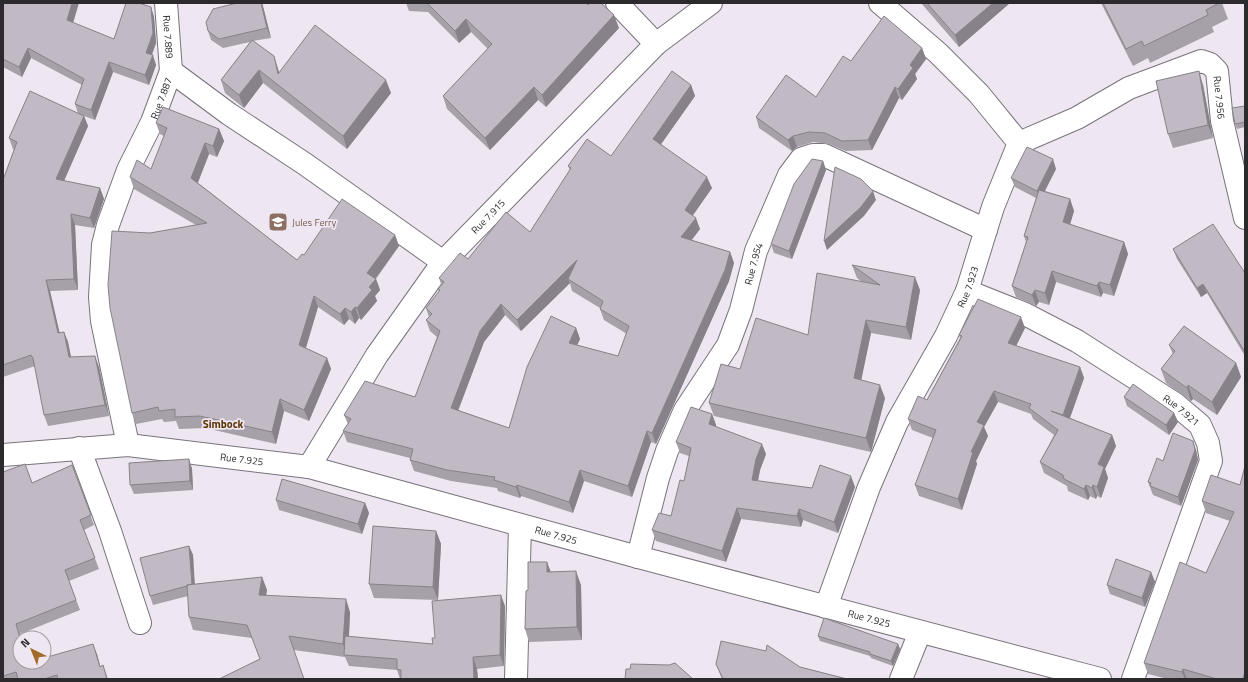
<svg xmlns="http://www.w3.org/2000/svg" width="1248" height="682" font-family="'Titillium Web',sans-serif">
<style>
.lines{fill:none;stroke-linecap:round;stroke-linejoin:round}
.street-casing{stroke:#79737c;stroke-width:24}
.secondary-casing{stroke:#79737c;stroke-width:24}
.street{stroke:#fff;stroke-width:22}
.secondary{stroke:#fff;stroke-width:22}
.wall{fill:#a6a0a9;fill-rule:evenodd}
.shaded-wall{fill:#878289}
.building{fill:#c1bac4;stroke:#878289;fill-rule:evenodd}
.labels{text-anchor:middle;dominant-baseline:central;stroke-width:3.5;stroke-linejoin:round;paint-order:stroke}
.street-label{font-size:10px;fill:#2d2a2e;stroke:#eee6f1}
.education-label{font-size:10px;fill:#785e54;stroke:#eee6f1;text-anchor:start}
.neighbourhood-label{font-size:11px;font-weight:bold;fill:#593400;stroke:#eee6f1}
</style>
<rect width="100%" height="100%" fill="#eee6f1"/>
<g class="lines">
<!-- street casing -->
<g class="street-casing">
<g id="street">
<path id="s1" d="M 166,3 L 171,71"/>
<path d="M 617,3 L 656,44"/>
<path id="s2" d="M 1019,143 L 1077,118 L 1129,88 L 1201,61 L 1210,64 L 1217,71 L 1222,121 L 1245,218"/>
<path id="s3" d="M 967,291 L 1025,314 L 1077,341 L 1174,403 L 1200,425 L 1208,443 L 1211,461 L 1133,679"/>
<path id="s4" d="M 128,445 L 102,321 L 100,297 L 103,245 L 108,225 L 128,170 L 152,122 L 171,71 L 229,114 L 305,164 L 443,262"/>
<path d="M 79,448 L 110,531 L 140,623"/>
<path id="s5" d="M 309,467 L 377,355 L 443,262 L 656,44 L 711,3"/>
<path id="s6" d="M 638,557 L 658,478 L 667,451 L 685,410 L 728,345 L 741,310 L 756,251 L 789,175 L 801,159 L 813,155 L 824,155 L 986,230"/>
<path id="s7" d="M 826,607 L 869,487 L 897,422 L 946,336 L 967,291 L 993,207 L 1019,143 L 979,94 L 938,53 L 880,3"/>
<path d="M 516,679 L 520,525"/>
<path d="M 901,679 L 920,632"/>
</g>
</g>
<!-- secondary casing -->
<g class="secondary-casing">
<g id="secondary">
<path id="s8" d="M 3,455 L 128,445 L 309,467 L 638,557 L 1100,679"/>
</g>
</g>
<!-- street -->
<use href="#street" class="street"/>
<!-- secondary -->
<use href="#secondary" class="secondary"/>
</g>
<!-- wall -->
<path class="wall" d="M 237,3 L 262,3 L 271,38 L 253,41 L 274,56 L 279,72 L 391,93 L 347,149 L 263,83 L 244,108 L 225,93 L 221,80 L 250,42 L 223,48 L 211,40 L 208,31 Z
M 406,3 L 587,3 L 619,28 L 546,107 L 538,100 L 490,150 L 447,109 L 443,96 L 488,49 L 471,32 L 459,43 L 428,12 L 409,11 Z
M 921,3 L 1010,3 L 959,47 Z
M 1101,3 L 1222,3 L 1228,19 L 1212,27 L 1214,32 L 1150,63 L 1148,58 L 1133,66 Z
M 3,5 L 114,39 L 151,7 L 154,17 L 156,43 L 152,55 L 156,65 L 149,85 L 113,72 L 95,120 L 84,116 L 88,126 L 64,181 L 100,188 L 104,199 L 94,228 L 75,225 L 78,290 L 50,291 L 59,332 L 64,332 L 68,342 L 71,357 L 99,367 L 109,416 L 48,426 L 44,415 L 35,366 L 3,377 L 3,180 L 14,150 L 13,149 L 9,138 L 78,113 L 75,104 L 82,85 L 31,58 L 22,77 L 3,67 Z
M 922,48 L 926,59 L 915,74 L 917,79 L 902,100 L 899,98 L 872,150 L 846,151 L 829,144 L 813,142 L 797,147 L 792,151 L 759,128 L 756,117 L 816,97 L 851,61 Z
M 691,85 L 695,96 L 661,144 L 712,188 L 692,216 L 700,229 L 692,240 L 730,252 L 734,263 L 729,281 L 656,444 L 651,442 L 632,497 L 584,481 L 573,513 L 521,496 L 520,498 L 498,491 L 497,488 L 451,481 L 414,471 L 410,460 L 410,458 L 347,442 L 343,431 L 348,424 L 344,415 L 415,397 L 437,337 L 430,331 L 426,320 L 429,317 L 426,308 L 439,292 L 438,289 L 441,284 L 439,278 L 468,259 L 530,232 L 570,170 L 568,166 L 611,156 ZM 570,283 L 572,291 L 600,308 L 600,309 L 604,320 L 627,334 L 618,356 L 577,345 L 580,339 L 576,328 L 509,428 L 458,410 L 484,342 L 505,315 L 521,331 Z
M 1203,85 L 1213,138 L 1173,148 L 1168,134 Z
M 1245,106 L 1245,127 L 1237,129 L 1235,124 Z
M 156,123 L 219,129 L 224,141 L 217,157 L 209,154 L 198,183 L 297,260 L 304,255 L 395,235 L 399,246 L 376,279 L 380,290 L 375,296 L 377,301 L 361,320 L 359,318 L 355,324 L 349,319 L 344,325 L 318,307 L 306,348 L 327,358 L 331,369 L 309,421 L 284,411 L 276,444 L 205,428 L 179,429 L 176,421 L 164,422 L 162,419 L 136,424 L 132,413 L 150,233 L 196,225 L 134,189 L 130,177 L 151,169 L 164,136 L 160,134 Z
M 823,161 L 826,170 L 792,259 L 774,253 L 771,244 Z
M 1056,169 L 1045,191 L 1070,199 L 1074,211 L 1070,225 L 1124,242 L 1128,254 L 1114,296 L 1103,293 L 1101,297 L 1056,282 L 1049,305 L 1039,302 L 1036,306 L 1016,297 L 1012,286 L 1026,242 L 1024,236 L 1036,198 L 1015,187 L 1011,178 Z
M 1173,249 L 1245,273 L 1245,356 L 1207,293 L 1201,297 L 1177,259 Z
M 852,265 L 920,290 L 911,340 L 871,333 L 861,380 L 885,398 L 871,452 L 714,416 L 709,403 L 808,335 L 862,282 L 857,278 Z
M 1025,328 L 1016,346 L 1080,367 L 1084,378 L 1070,418 L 1112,435 L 1116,446 L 1105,469 L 1108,478 L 1101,498 L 1097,496 L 1096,499 L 1090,496 L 1088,500 L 1068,491 L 1067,486 L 1044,473 L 1040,462 L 1054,435 L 1033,419 L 1031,414 L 998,402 L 984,427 L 988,436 L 976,461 L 977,464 L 962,510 L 919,496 L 915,485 L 933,438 L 912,430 L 908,419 L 927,400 L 960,338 L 959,335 Z
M 1169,345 L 1236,363 L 1241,377 L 1217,415 L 1193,399 L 1191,401 L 1166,383 L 1161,369 L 1173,354 Z
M 1124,397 L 1174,413 L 1178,422 L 1169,435 L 1127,406 Z
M 712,414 L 716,425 L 716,427 L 766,454 L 760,470 L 758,481 L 812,488 L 855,487 L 838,533 L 803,520 L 801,527 L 741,519 L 726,562 L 656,541 L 652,530 L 671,516 L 684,481 L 689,456 L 680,453 L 676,442 Z
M 1196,450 L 1198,460 L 1181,506 L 1153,495 L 1148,482 L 1163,461 Z
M 189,459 L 192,469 L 193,490 L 134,494 L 130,485 Z
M 72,465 L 94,525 L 84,530 L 99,569 L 69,581 L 80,610 L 20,634 L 28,663 L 97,654 L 100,666 L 103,665 L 108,679 L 3,679 L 3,472 L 29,474 L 32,483 Z
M 1240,485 L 1245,679 L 1168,679 L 1148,674 L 1144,663 L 1206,573 L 1230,521 L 1206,513 L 1202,501 Z
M 276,500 L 365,503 L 369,513 L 362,534 L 279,510 Z
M 436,531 L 441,544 L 438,600 L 374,598 L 369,584 Z
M 189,546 L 193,555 L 195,584 L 262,577 L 267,590 L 266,595 L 350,612 L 349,637 L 433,644 L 435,638 L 505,606 L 504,666 L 477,669 L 478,679 L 400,679 L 397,670 L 349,666 L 345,657 L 294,650 L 260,659 L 252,638 L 193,630 L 189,617 L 188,596 L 153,605 L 150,596 Z
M 547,562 L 550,572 L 581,585 L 582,640 L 529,642 L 525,629 L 528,590 Z
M 1151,572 L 1155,582 L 1145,607 L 1110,594 L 1107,585 Z
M 818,636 L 898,644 L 900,649 L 893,666 L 871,658 L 870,656 L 820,641 Z
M 716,664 L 800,667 L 847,679 L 722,679 Z"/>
<!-- shaded-wall -->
<path class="shaded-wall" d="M 72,3 L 79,3 L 71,30 L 67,20 Z
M 261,3 L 262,3 L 263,6 L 271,38 L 267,28 Z
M 993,3 L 1010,3 L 959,47 L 955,35 Z
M 151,7 L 154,17 L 156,43 L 149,62 L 146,53 Z
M 614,15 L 619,28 L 546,107 L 542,95 Z
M 466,19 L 471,32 L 459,43 L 455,31 Z
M 28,48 L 31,58 L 22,77 L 19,67 Z
M 922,48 L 926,59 L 915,74 L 917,79 L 902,100 L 898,89 L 910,65 Z
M 153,55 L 156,65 L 149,85 L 145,75 Z
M 274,56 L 278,69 L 282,87 L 278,74 Z
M 109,62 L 113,72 L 95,120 L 91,110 Z
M 259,70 L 263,83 L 244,108 L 239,95 Z
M 1199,71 L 1203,85 L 1213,138 L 1208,125 Z
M 386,80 L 391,93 L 347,149 L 343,136 Z
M 691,85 L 695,96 L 657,150 L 653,139 Z
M 534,87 L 538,100 L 490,150 L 485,138 Z
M 895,87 L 899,98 L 872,150 L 868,140 Z
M 84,116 L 88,126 L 60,190 L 56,179 Z
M 219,129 L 224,141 L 217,157 L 213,146 Z
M 793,136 L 797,147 L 792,151 L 788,140 Z
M 205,143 L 209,154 L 195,189 L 191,178 Z
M 1053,159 L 1056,169 L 1040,200 L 1037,191 Z
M 823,161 L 826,170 L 792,259 L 789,251 Z
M 707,177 L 712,188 L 689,221 L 685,210 Z
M 100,188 L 104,199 L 94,228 L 90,218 Z
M 873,191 L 876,200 L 864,216 L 827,250 L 824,241 Z
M 1070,199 L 1074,211 L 1067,234 L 1063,222 Z
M 71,214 L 75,225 L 78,290 L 74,279 Z
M 696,218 L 700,229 L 685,248 L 681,237 Z
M 395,235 L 399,246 L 372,283 L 376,279 L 380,290 L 375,296 L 377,301 L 361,320 L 357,308 L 369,287 L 367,273 Z
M 1124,242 L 1128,254 L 1114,296 L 1110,285 Z
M 730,252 L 734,263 L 729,281 L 656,444 L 652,433 Z
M 577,260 L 568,279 L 570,283 L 521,331 L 517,320 Z
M 1052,271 L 1056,282 L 1049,305 L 1045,293 Z
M 915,277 L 920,290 L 911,340 L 906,327 Z
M 46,280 L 50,291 L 62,343 L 58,333 Z
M 1099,282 L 1103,293 L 1101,297 L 1097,286 Z
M 1203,284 L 1207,293 L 1201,297 L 1197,288 Z
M 1035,290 L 1039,302 L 1036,306 L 1032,295 Z
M 314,296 L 318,307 L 303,357 L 299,345 Z
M 501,304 L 505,315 L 484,342 L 455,419 L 451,408 L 480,331 Z
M 355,307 L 359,318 L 355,324 L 351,312 Z
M 345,308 L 349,319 L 344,325 L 340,314 Z
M 1021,317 L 1025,328 L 1012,354 L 1008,343 Z
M 866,320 L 871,333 L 859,391 L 854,378 Z
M 576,328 L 580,339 L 573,354 L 569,343 Z
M 64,332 L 68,342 L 73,368 L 69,357 Z
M 95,356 L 99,367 L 109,416 L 105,405 Z
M 327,358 L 331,369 L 309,421 L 304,410 Z
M 1236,363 L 1241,377 L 1217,415 L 1212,402 Z
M 1080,367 L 1084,378 L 1067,426 L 1063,415 Z
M 880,385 L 885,398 L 871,452 L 866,438 Z
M 1188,385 L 1193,399 L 1191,401 L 1187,388 Z
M 994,391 L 998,402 L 984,427 L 988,436 L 976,461 L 977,464 L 962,510 L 958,499 L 977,422 Z
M 280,399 L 284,411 L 276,444 L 272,432 Z
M 1174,413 L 1178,422 L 1169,435 L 1166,425 Z
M 712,414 L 716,425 L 713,435 L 709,424 Z
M 647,431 L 651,442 L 632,497 L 628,486 Z
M 1112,435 L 1116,446 L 1105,469 L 1108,478 L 1101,498 L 1097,487 L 1098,464 Z
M 1193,441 L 1196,450 L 1198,460 L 1181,506 L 1178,497 Z
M 762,444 L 766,454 L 760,470 L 756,491 L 752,480 L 756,459 Z
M 189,459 L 192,469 L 193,490 L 190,481 Z
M 580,470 L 584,481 L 573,513 L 569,502 Z
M 851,476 L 855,487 L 838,533 L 834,522 Z
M 517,485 L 521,496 L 520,498 L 516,487 Z
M 1086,485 L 1090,496 L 1088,500 L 1084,489 Z
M 1093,485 L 1097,496 L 1096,499 L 1092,488 Z
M 365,503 L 369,513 L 362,534 L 358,524 Z
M 737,508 L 741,519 L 726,562 L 722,551 Z
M 799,509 L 803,520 L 801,527 L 797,516 Z
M 436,531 L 441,544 L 438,600 L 433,587 Z
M 189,546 L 193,555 L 195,595 L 192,585 Z
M 547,562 L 552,575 L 547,572 Z
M 576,571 L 581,585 L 582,640 L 577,627 Z
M 1151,572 L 1155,582 L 1145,607 L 1142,598 Z
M 262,577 L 267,590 L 264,608 L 259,595 Z
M 501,595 L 505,606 L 504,666 L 500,655 Z
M 346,599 L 350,612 L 348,655 L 347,655 L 343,644 Z
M 93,644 L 97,654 L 103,677 L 100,667 Z
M 898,644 L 900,649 L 893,666 L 891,661 Z
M 473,657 L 477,669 L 478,679 L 474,679 Z
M 1183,669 L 1187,679 L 1185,679 L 1182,672 Z
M 1245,671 L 1245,679 L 1243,679 Z"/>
<!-- building -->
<path class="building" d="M 4,3 L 72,3 L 67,20 L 114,39 L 126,3 L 139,3 L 151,7 L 153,33 L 146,53 L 153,55 L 145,75 L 109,62 L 91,110 L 75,104 L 84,79 L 28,48 L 19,67 L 3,59 L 3,11 L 4,9 L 3,9 L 3,5 Z
M 237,3 L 261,3 L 267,28 L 219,39 L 208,31 L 206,22 L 213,9 Z
M 427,3 L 587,3 L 588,5 L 590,3 L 601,3 L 614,15 L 542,95 L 534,87 L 485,138 L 443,96 L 492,44 L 466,19 L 455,31 Z
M 927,3 L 993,3 L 955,35 Z
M 1103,3 L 1219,3 L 1206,10 L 1208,15 L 1144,46 L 1142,41 L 1126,49 Z
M 884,16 L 922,48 L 910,65 L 913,68 L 898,89 L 895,87 L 868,140 L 842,141 L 825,133 L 809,132 L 793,136 L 788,140 L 756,117 L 786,75 L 816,97 L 843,56 L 851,61 Z
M 315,25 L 386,80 L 343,136 L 259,70 L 239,95 L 221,80 L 252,40 L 274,56 L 278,74 Z
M 672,71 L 691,85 L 653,139 L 707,177 L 685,210 L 696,218 L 681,237 L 730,252 L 725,270 L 652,433 L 647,431 L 628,486 L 580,470 L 569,502 L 517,485 L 516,487 L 494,480 L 495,477 L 447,470 L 410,460 L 413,449 L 343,431 L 351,419 L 344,415 L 365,381 L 415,397 L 440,331 L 426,320 L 432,314 L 426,308 L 440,290 L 438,289 L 444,282 L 439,278 L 460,253 L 468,259 L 506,212 L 530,232 L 571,168 L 568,166 L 587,139 L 611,156 ZM 577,260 L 568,279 L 603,301 L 600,309 L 629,326 L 618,356 L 569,343 L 576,328 L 551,316 L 527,367 L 509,428 L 451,408 L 480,331 L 501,304 L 517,320 Z
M 1199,71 L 1208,125 L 1168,134 L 1156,81 Z
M 30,91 L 84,116 L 56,179 L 100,188 L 90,218 L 71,214 L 74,279 L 46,280 L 58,333 L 64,332 L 69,357 L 95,356 L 105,405 L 44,415 L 33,358 L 31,355 L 3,365 L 3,180 L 17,142 L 9,138 Z
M 1245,106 L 1245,122 L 1235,124 L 1232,108 Z
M 163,107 L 219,129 L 213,146 L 205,143 L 191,178 L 297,260 L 302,254 L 304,255 L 342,199 L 395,235 L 367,273 L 376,279 L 369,287 L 372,290 L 357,308 L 355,307 L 351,312 L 345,308 L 340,314 L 314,296 L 299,345 L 327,358 L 304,410 L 280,399 L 272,432 L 200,416 L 175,417 L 175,409 L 159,411 L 158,407 L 132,413 L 110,308 L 108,285 L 112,231 L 150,233 L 207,223 L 130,177 L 137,160 L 151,169 L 167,128 L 156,123 Z
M 1027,147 L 1053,159 L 1037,191 L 1011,178 Z
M 812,159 L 823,161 L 789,251 L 771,244 L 794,184 Z
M 835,167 L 861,179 L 873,191 L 861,207 L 824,241 Z
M 1039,190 L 1070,199 L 1063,222 L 1124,242 L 1110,285 L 1099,282 L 1097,286 L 1052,271 L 1045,293 L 1035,290 L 1032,295 L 1012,286 L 1028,237 L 1024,236 Z
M 1213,224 L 1245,273 L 1245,352 L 1203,284 L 1197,288 L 1173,249 Z
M 852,265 L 915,277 L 906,327 L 866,320 L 854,378 L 880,385 L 866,438 L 709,403 L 721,364 L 740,369 L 756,318 L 808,335 L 817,273 L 880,285 Z
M 978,299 L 1021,317 L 1008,343 L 1080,367 L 1063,415 L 1051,411 L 1112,435 L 1098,464 L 1104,467 L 1097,487 L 1093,485 L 1092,488 L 1086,485 L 1084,489 L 1064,479 L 1063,475 L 1040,462 L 1058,430 L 1029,408 L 1031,404 L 994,391 L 977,422 L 984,425 L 971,452 L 973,452 L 958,499 L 915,485 L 936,430 L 908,419 L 918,396 L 927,400 L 962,336 L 959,335 Z
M 1184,326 L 1236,363 L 1212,402 L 1188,385 L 1187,388 L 1161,369 L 1175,351 L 1169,345 Z
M 1133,384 L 1174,413 L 1166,425 L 1124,397 Z
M 691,407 L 712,414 L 709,424 L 762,444 L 756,459 L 752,480 L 812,488 L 820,465 L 851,476 L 834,522 L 799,509 L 797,516 L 737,508 L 722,551 L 652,530 L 659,513 L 671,516 L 680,480 L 684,481 L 691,448 L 676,442 Z
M 1173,433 L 1193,441 L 1195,450 L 1178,497 L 1150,486 L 1151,483 L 1148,482 L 1157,458 L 1163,461 Z
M 189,459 L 190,481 L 130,485 L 129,463 Z
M 25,464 L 32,483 L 72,465 L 91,515 L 80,520 L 95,558 L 65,570 L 76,600 L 16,624 L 20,638 L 20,662 L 27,662 L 28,663 L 32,662 L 44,662 L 44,658 L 93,644 L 100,667 L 103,665 L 107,679 L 58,679 L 57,675 L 44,679 L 18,679 L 16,672 L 3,676 L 3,472 Z
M 1245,466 L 1245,671 L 1243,679 L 1217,679 L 1183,669 L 1182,672 L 1144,663 L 1180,562 L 1206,573 L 1234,512 L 1202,501 L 1211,475 L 1240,485 Z
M 282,479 L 365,503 L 358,524 L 276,500 Z
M 373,526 L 436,531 L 433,587 L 369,584 Z
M 189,546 L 192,584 L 187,585 L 187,586 L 150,596 L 140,558 Z
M 1116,559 L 1151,572 L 1142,598 L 1107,585 Z
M 528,562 L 547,562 L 547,572 L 576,571 L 577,627 L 525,629 L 526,591 L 528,590 Z
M 262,577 L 259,595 L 346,599 L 343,644 L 289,636 L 304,679 L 219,679 L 260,659 L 247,625 L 189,617 L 187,585 Z
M 501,595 L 500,655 L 473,657 L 474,679 L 401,679 L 401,670 L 397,669 L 397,659 L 344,655 L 345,636 L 433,644 L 432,638 L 435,638 L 432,601 Z
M 824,618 L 898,644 L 891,661 L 870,654 L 870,652 L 818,636 Z
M 721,641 L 766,651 L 767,645 L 800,667 L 847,679 L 723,679 L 716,664 Z
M 675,663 L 693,679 L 625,679 L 626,669 L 630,669 L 631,664 L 669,665 Z"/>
<!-- icons -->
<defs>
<g id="school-square" transform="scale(1)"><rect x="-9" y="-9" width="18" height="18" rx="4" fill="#8d6e63" stroke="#eee6f1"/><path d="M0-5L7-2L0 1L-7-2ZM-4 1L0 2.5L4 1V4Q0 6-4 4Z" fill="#fff"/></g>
</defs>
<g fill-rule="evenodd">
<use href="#school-square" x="278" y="222"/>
</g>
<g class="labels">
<!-- street labels -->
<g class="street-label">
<text stroke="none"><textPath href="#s1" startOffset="34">Rue 7.889</textPath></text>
<text stroke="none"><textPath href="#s4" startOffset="361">Rue 7.887</textPath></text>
<text stroke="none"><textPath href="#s2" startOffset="246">Rue 7.956</textPath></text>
<text stroke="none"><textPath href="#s5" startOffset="309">Rue 7.915</textPath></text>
<text stroke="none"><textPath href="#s6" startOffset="318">Rue 7.954</textPath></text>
<text stroke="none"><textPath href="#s7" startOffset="351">Rue 7.923</textPath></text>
<text stroke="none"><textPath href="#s3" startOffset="246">Rue 7.921</textPath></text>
<text stroke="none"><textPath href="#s8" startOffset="240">Rue 7.925</textPath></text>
<text stroke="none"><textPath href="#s8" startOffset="564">Rue 7.925</textPath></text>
<text stroke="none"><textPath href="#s8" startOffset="888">Rue 7.925</textPath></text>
</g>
<!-- education labels -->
<g class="education-label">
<text x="292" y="222">Jules Ferry</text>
</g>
<!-- neighbourhood labels -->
<g class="neighbourhood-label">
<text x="223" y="424">Simbock</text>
</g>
</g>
<!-- border -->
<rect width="1248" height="682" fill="none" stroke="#2d2a2e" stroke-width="8"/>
<!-- north arrow -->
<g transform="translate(32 650) rotate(317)"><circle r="19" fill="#eee6f1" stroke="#a19ba3"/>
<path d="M0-3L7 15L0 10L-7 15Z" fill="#a26b27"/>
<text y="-6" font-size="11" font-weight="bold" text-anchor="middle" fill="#2d2a2e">N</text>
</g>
</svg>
